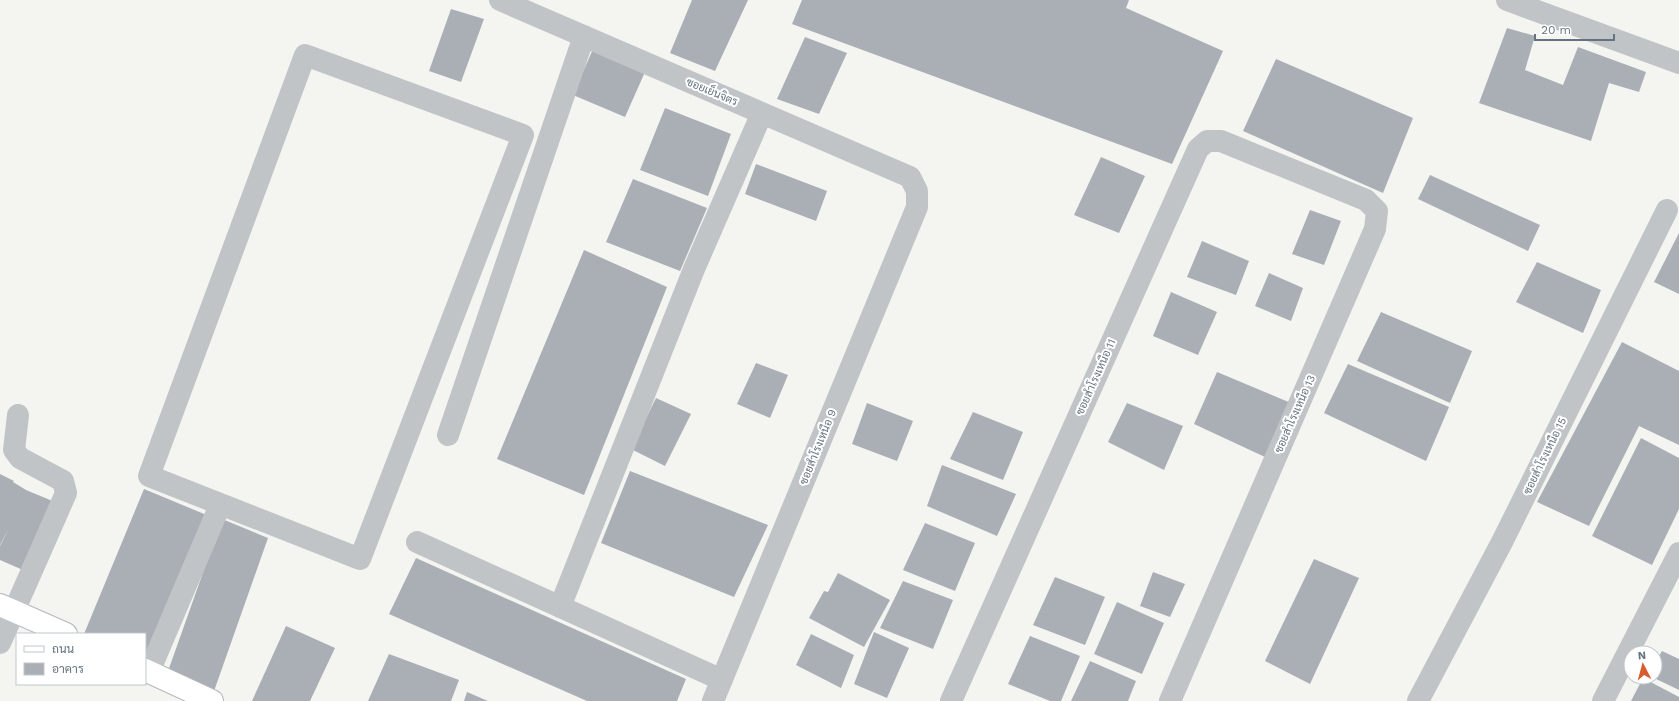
<svg xmlns="http://www.w3.org/2000/svg" width="1679" height="701" font-family="'Work Sans',Sarabun,sans-serif">
<style>
.building{fill:#a9afb5}
.lines{fill:none;stroke-linecap:round;stroke-linejoin:round}
.major-casing{stroke:#b3b7ba;stroke-width:24}
.minor{stroke:#c0c4c7;stroke-width:22}
.major{stroke:#fff;stroke-width:22}
.labels{text-anchor:middle;dominant-baseline:central;stroke-width:4;stroke-linejoin:round;paint-order:stroke}
.street-label{font-size:11px;fill:#657380;stroke:#fff}
</style>
<rect width="100%" height="100%" fill="#f4f5f1"/>
<!-- building -->
<path class="building" d="M 692,0 L 748,0 L 715,71 L 670,53 Z
M 802,0 L 1129,0 L 1126,8 L 1223,51 L 1172,164 L 792,24 Z
M 451,9 L 484,19 L 461,82 L 429,71 Z
M 1507,28 L 1535,36 L 1525,70 L 1563,85 L 1578,47 L 1646,72 L 1639,92 L 1609,83 L 1591,141 L 1479,103 Z
M 805,37 L 847,53 L 819,114 L 777,99 Z
M 593,49 L 645,72 L 625,117 L 573,95 Z
M 1276,59 L 1413,118 L 1383,193 L 1243,131 Z
M 665,108 L 731,134 L 708,196 L 640,170 Z
M 1101,157 L 1145,176 L 1119,233 L 1074,215 Z
M 756,164 L 827,191 L 816,221 L 745,194 Z
M 1430,175 L 1540,225 L 1528,251 L 1418,199 Z
M 633,179 L 707,208 L 680,271 L 606,242 Z
M 1310,210 L 1341,221 L 1324,265 L 1292,254 Z
M 1679,233 L 1679,294 L 1654,282 Z
M 1202,241 L 1249,261 L 1236,295 L 1187,277 Z
M 584,250 L 667,287 L 584,495 L 497,459 Z
M 1537,262 L 1601,290 L 1583,333 L 1516,302 Z
M 1269,273 L 1303,288 L 1291,321 L 1255,306 Z
M 1171,292 L 1217,312 L 1198,355 L 1153,336 Z
M 1381,312 L 1472,351 L 1450,403 L 1357,361 Z
M 1622,342 L 1679,371 L 1679,445 L 1639,426 L 1589,526 L 1537,502 Z
M 756,363 L 788,375 L 770,418 L 737,404 Z
M 1348,364 L 1449,407 L 1426,461 L 1324,413 Z
M 1217,372 L 1291,403 L 1265,457 L 1194,424 Z
M 656,398 L 691,414 L 665,466 L 631,449 Z
M 867,403 L 913,421 L 897,461 L 852,444 Z
M 1127,403 L 1183,426 L 1164,470 L 1108,442 Z
M 973,412 L 1023,432 L 1003,480 L 950,459 Z
M 1641,438 L 1679,458 L 1679,509 L 1652,565 L 1592,536 Z
M 942,465 L 1016,494 L 997,536 L 927,506 Z
M 630,471 L 768,525 L 734,597 L 601,543 Z
M 0,474 L 14,481 L 13,482 L 26,490 L 55,502 L 23,570 L 0,560 L 0,546 L 9,528 L 0,545 Z
M 144,489 L 209,516 L 145,664 L 145,634 L 84,634 Z
M 222,519 L 268,538 L 213,694 L 167,674 Z
M 925,523 L 975,543 L 955,591 L 903,570 Z
M 416,558 L 686,679 L 677,701 L 587,701 L 389,614 Z
M 1314,559 L 1359,578 L 1310,684 L 1265,661 Z
M 1153,572 L 1185,584 L 1170,617 L 1140,606 Z
M 838,573 L 890,600 L 864,647 L 809,618 L 824,591 L 828,592 Z
M 1055,577 L 1105,597 L 1085,645 L 1033,625 Z
M 903,581 L 953,600 L 933,649 L 880,628 Z
M 1117,602 L 1164,623 L 1142,674 L 1094,654 Z
M 286,626 L 335,648 L 310,701 L 252,701 Z
M 874,632 L 909,648 L 887,698 L 854,684 Z
M 811,634 L 854,655 L 841,688 L 796,665 Z
M 1030,636 L 1080,656 L 1061,701 L 1050,701 L 1008,684 Z
M 1662,651 L 1679,659 L 1679,690 L 1652,677 L 1655,677 L 1655,663 Z
M 389,654 L 459,680 L 451,701 L 368,701 Z
M 1090,661 L 1136,681 L 1128,701 L 1071,701 Z
M 1643,678 L 1679,697 L 1679,701 L 1631,701 Z
M 467,692 L 488,701 L 464,701 Z"/>
<g class="lines">
<!-- major casing -->
<g class="major-casing">
<path id="major" d="M 0,605 L 66,634
M 145,670 L 212,701"/>
</g>
<!-- minor -->
<path class="minor" d="M 500,0 L 910,177 L 917,191 L 917,207 L 713,701
M 1507,0 L 1679,63
M 305,55 L 523,135 L 360,559 L 149,476 Z
M 448,435 L 584,36
M 417,542 L 722,680
M 560,607 L 694,269 L 762,113
M 0,643 L 66,493 L 63,481 L 20,458 L 14,450 L 18,415
M 149,672 L 220,505
M 951,701 L 1198,149 L 1207,141 L 1221,141 L 1366,200 L 1377,211 L 1375,229 L 1170,701
M 1418,701 L 1502,542 L 1667,210
M 1603,701 L 1679,553"/>
<!-- major -->
<use href="#major" class="major"/>
</g>
<g class="labels">
<!-- street labels -->
<g class="street-label">
<text transform="translate(712 92) rotate(23)">ซอยเย็นจิตร</text>
<text transform="translate(1096 377) rotate(-66)">ซอยสำโรงเหนือ 11</text>
<text transform="translate(1295 414) rotate(-66)">ซอยสำโรงเหนือ 13</text>
<text transform="translate(818 447) rotate(-68)">ซอยสำโรงเหนือ 9</text>
<text transform="translate(1545 456) rotate(-64)">ซอยสำโรงเหนือ 15</text>
</g>
</g>
<!-- legend -->
<rect x="16" y="633" width="130" height="52" fill="#ffffff" stroke="#c1c7cc"/>
<rect x="24" y="646" width="20" height="6" fill="#ffffff" stroke="#c1c7cc"/>
<text x="52" y="653" font-size="12" fill="#657380">ถนน</text>
<rect x="24" y="663" width="20" height="12" fill="#a9afb5" stroke="#c1c7cc"/>
<text x="52" y="673" font-size="12" fill="#657380">อาคาร</text>
<!-- north arrow -->
<g transform="translate(1643 665) rotate(354)"><circle r="19" fill="#ffffff" stroke="#c1c7cc"/>
<path d="M0-3L7 15L0 10L-7 15Z" fill="#d85d2d"/>
<text y="-6" font-size="11" font-weight="bold" text-anchor="middle" fill="#657380">N</text>
</g>
<!-- scale -->
<path d="M1535 34v6h79v-6" fill="none" stroke="#657380" stroke-width="2"/>
<text x="1541" y="34" font-size="12" fill="#657380" stroke="#ffffff" stroke-width="3" paint-order="stroke">20 m</text>
</svg>
